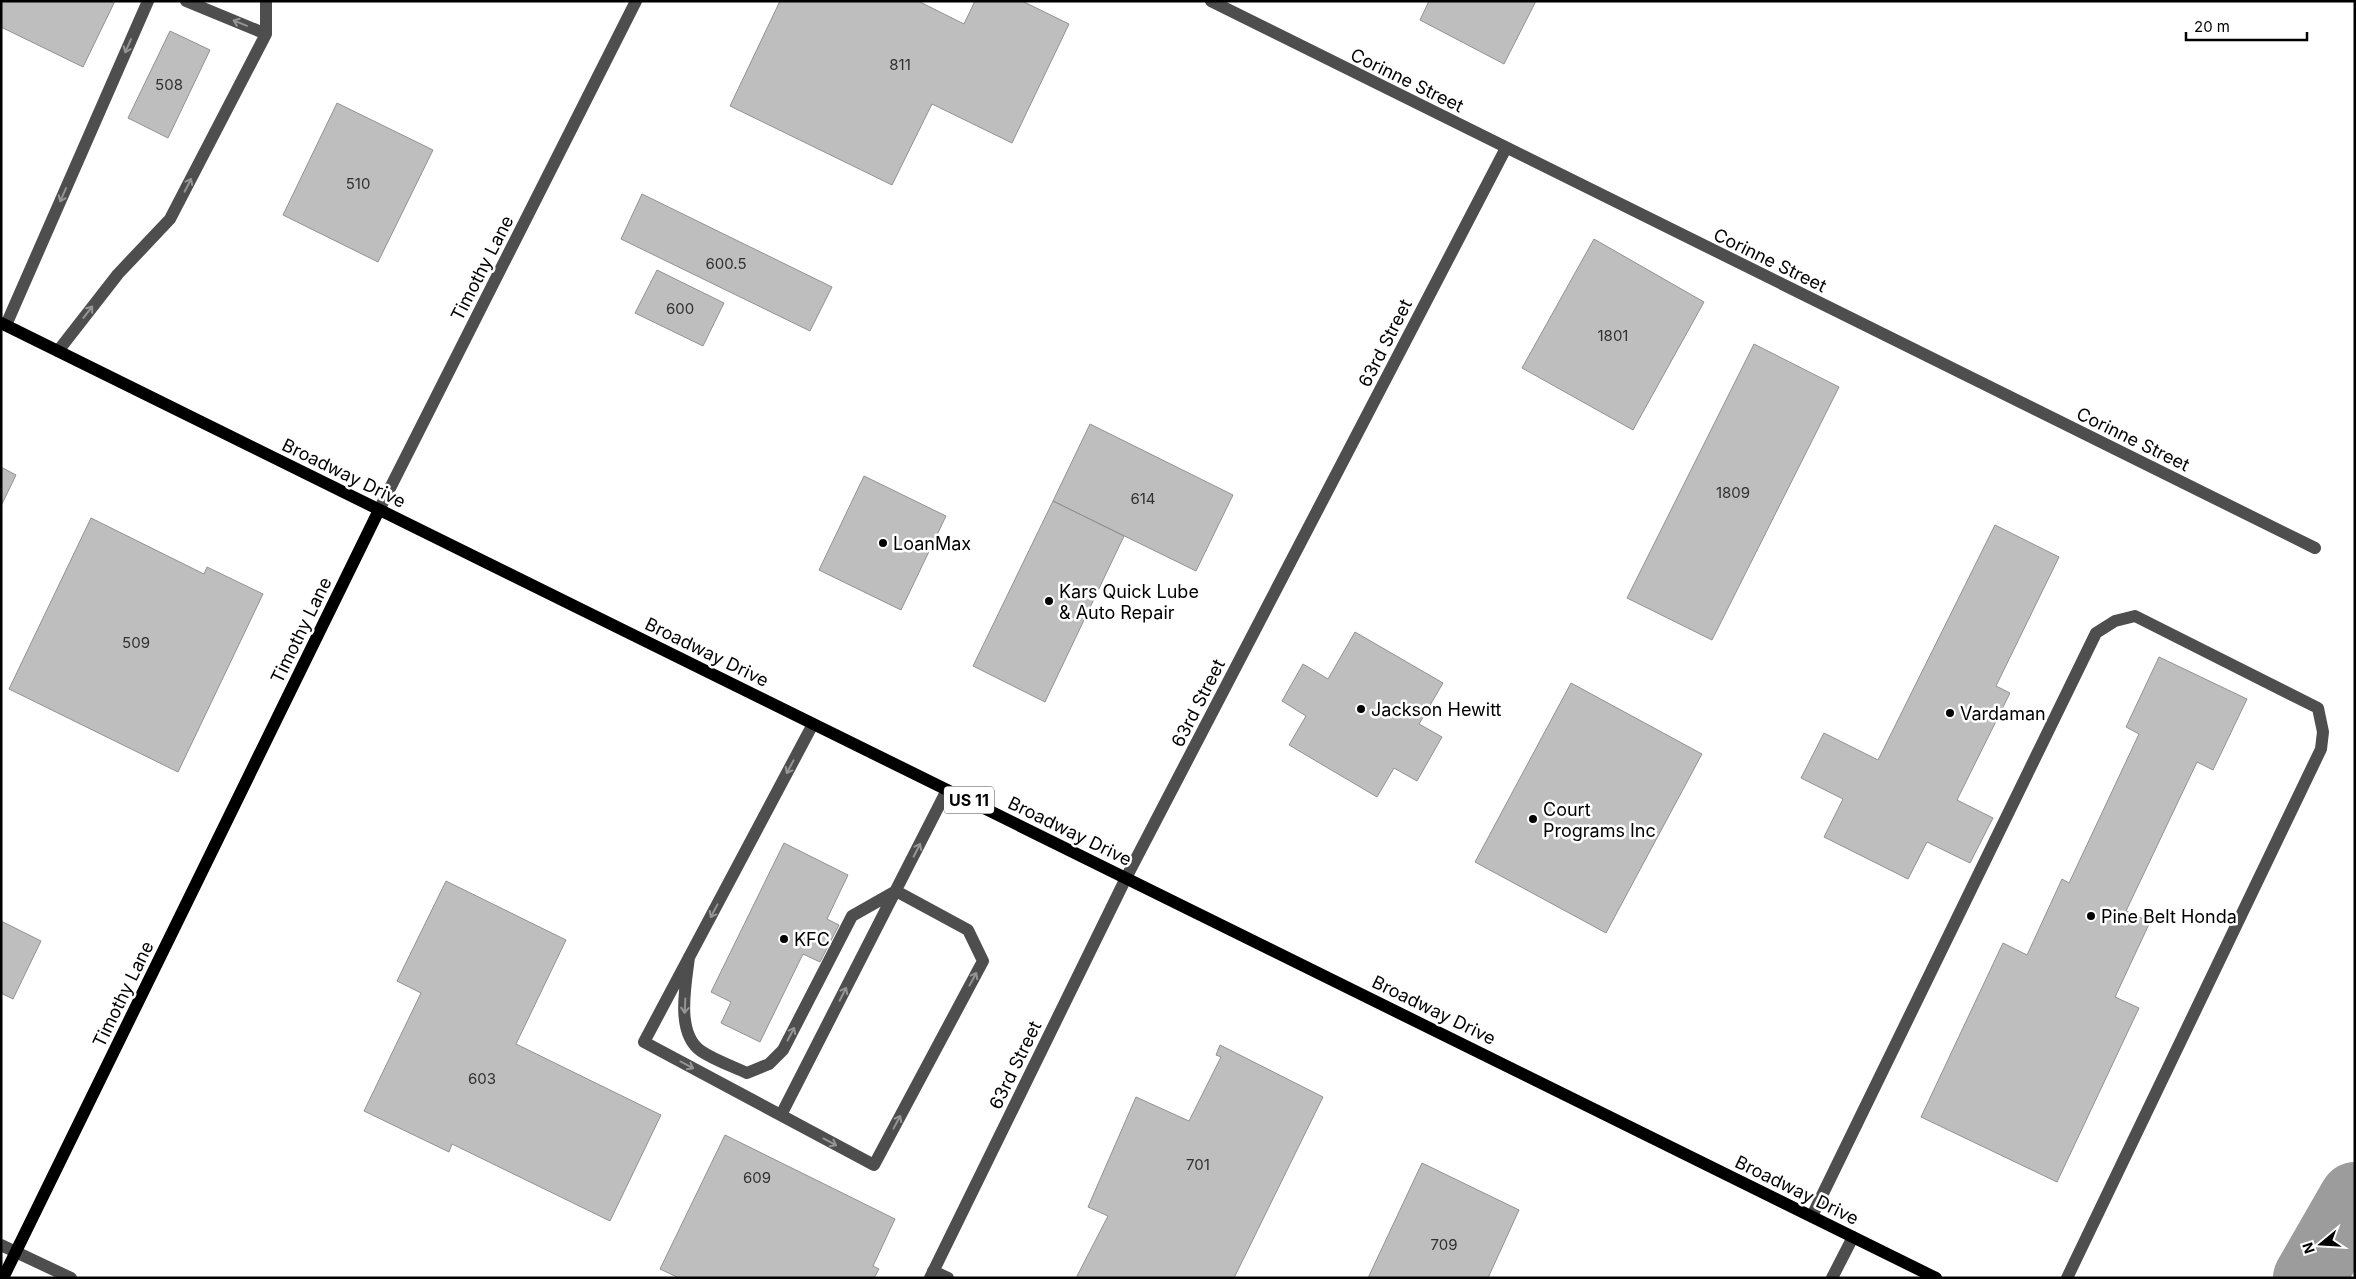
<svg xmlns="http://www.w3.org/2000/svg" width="2356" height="1279" font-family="Inter,sans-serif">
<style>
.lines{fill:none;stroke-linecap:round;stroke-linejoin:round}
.river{stroke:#9c9c9c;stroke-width:72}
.building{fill:#bebebe;stroke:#929292}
.minor{stroke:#4e4e4e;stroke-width:12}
.major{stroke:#000;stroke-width:12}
.oneway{stroke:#959595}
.poi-dot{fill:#000;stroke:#fff;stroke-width:2}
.labels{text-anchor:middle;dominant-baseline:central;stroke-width:5;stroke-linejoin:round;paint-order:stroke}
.number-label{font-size:15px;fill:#303030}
.shield{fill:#fff;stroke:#4c4c4c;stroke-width:1}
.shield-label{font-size:16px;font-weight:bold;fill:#000}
.street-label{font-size:18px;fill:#000;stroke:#fff}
.poi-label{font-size:18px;fill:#000;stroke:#fff;text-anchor:start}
</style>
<rect width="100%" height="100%" fill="#fff"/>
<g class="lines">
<!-- river -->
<path class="river" d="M 2309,1278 L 2355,1198"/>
</g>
<!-- building -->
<path class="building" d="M 1,1 L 115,1 L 83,67 L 1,27 Z
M 780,1 L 918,1 L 964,24 L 975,1 L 1022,1 L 1069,24 L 1012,143 L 932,104 L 892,185 L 730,106 Z
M 1429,1 L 1536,1 L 1504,64 L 1420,20 Z
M 170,31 L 210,50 L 168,138 L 128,118 Z
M 337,103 L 433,150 L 378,262 L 283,215 Z
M 642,194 L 832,287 L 810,331 L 621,239 Z
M 1594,239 L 1704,302 L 1633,430 L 1522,368 Z
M 657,270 L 724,303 L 703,346 L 635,313 Z
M 1754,344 L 1839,387 L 1712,640 L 1627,598 Z
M 1090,424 L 1233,495 L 1196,571 L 1053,501 Z
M 1,467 L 16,475 L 1,506 Z
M 864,476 L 946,516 L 901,610 L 819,570 Z
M 1053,501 L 1124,536 L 1045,702 L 973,666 Z
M 91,518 L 204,574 L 207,567 L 263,594 L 178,772 L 9,689 Z
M 1995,525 L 2059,557 L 1996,686 L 2010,693 L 1957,800 L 1993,818 L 1970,863 L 1927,842 L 1908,879 L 1824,837 L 1843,799 L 1801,778 L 1824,733 L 1878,760 Z
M 1355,632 L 1443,683 L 1419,724 L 1442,737 L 1417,781 L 1394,768 L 1377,797 L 1289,745 L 1306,716 L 1282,701 L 1303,664 L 1328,679 Z
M 2159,657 L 2247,699 L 2213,770 L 2197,762 L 2126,911 L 2150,922 L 2115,997 L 2139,1008 L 2057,1182 L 1921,1117 L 2003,943 L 2027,955 L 2062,879 L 2069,883 L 2139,734 L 2126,727 Z
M 1571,683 L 1702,754 L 1606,933 L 1475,862 Z
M 784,843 L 848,875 L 827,919 L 839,925 L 820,962 L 803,954 L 760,1042 L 721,1023 L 731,1002 L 711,992 Z
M 446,881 L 566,940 L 516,1044 L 661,1115 L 610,1221 L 452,1144 L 449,1152 L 364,1111 L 421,993 L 397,981 Z
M 1,921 L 41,941 L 13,999 L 1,993 Z
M 1220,1045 L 1323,1097 L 1234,1278 L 1076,1278 L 1108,1216 L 1088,1207 L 1136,1097 L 1189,1121 L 1221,1057 L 1216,1055 Z
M 725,1135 L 895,1219 L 873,1266 L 879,1269 L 874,1278 L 679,1278 L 660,1269 Z
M 1422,1163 L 1519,1210 L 1488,1278 L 1368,1278 Z"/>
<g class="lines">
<!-- minor -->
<path class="minor" d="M 1211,1 L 2315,548
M 266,34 L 266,1
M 6,325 L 148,1
M 58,351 L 118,274 L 170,219 L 266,34 L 186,1
M 379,510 L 636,1
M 689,957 C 686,984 675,1033 701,1051 C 714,1060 732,1066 747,1073 L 769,1064 L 783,1050 L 852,916 L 896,891 L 968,930 L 983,961 L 874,1165 L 644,1042 L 813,724
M 781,1115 L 947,790
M 1812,1216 L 2096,633 L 2115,621 L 2135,616 L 2318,708 L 2323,732 L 2321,749 L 2067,1278
M 1,1245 L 71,1278
M 933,1271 L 948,1278
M 930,1278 L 1126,878 L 1506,148
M 1832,1278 L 1853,1237"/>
<!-- major -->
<path class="major" d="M 1,323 L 1936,1278
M 3,1278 L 379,510"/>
</g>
<!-- one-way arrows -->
<defs><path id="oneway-shaft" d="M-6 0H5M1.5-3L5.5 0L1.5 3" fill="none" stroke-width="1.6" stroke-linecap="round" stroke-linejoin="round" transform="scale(1.25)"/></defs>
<g class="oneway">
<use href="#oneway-shaft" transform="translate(240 23) rotate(-158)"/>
<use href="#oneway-shaft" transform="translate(128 46) rotate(114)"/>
<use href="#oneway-shaft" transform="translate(188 185) rotate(-63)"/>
<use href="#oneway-shaft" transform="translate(63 195) rotate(114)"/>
<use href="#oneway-shaft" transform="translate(88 312) rotate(-52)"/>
<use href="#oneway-shaft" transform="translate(790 767) rotate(118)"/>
<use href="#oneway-shaft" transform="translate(917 850) rotate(-63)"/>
<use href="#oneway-shaft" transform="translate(714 911) rotate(118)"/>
<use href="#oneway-shaft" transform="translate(973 979) rotate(-62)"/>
<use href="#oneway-shaft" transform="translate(843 994) rotate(-63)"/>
<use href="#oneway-shaft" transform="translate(685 1006) rotate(93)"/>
<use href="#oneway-shaft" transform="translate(791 1034) rotate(-62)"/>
<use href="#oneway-shaft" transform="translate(687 1065) rotate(28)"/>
<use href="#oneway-shaft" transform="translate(897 1122) rotate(-62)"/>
<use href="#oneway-shaft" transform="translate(830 1142) rotate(28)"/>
</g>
<!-- markers -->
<g class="poi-dot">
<circle cx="883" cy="543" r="5"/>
<circle cx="1049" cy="601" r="5"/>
<circle cx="1361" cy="709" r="5"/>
<circle cx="1950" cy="713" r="5"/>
<circle cx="1533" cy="819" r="5"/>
<circle cx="2091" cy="916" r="5"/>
<circle cx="784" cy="939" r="5"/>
</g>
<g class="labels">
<!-- number labels -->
<g class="number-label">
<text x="900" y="64">811</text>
<text x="169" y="84">508</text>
<text x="358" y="183">510</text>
<text x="726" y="263">600.5</text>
<text x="680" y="308">600</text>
<text x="1613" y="335">1801</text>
<text x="1733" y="492">1809</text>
<text x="1143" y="498">614</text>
<text x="136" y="642">509</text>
<text x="482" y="1078">603</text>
<text x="1198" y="1164">701</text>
<text x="757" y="1177">609</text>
<text x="1444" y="1244">709</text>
</g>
<!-- shield labels -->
<rect class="shield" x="944" y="786.5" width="50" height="27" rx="4"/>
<g class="shield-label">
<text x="969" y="800">US 11</text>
</g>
<!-- street labels -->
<g class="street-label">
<text transform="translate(1407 80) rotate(26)">Corinne Street</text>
<text transform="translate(1770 260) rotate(26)">Corinne Street</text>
<text transform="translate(482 268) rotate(-63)">Timothy Lane</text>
<text transform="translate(1385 343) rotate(-63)">63rd Street</text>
<text transform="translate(2133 439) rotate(26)">Corinne Street</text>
<text transform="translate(344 473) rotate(26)">Broadway Drive</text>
<text transform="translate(301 630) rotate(-64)">Timothy Lane</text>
<text transform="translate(707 652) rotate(26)">Broadway Drive</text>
<text transform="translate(1198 703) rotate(-63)">63rd Street</text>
<text transform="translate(1070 831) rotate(26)">Broadway Drive</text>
<text transform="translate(123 994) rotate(-64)">Timothy Lane</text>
<text transform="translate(1434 1010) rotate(26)">Broadway Drive</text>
<text transform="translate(1015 1065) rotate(-64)">63rd Street</text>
<text transform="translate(1797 1190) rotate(26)">Broadway Drive</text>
</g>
<!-- poi labels -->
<g class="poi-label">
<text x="893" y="543">LoanMax</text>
<text x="1059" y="591">Kars Quick Lube<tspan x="1059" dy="21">&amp; Auto Repair</tspan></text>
<text x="1371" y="709">Jackson Hewitt</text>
<text x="1960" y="713">Vardaman</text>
<text x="1543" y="809">Court<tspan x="1543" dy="21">Programs Inc</tspan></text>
<text x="2101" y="916">Pine Belt Honda</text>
<text x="794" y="939">KFC</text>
</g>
</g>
<!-- border -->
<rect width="2356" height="1279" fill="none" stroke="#000000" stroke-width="5"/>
<!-- north arrow -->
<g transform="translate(2321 1244) rotate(252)" stroke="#ffffff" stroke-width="4" paint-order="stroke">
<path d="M0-4L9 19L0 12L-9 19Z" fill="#000000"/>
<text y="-8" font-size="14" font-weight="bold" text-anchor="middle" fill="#000000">N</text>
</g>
<!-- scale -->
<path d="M2186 32v8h121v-8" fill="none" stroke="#000000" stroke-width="2.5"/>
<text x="2194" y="32" font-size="15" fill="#000000" stroke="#ffffff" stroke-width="4" paint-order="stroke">20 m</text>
</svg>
